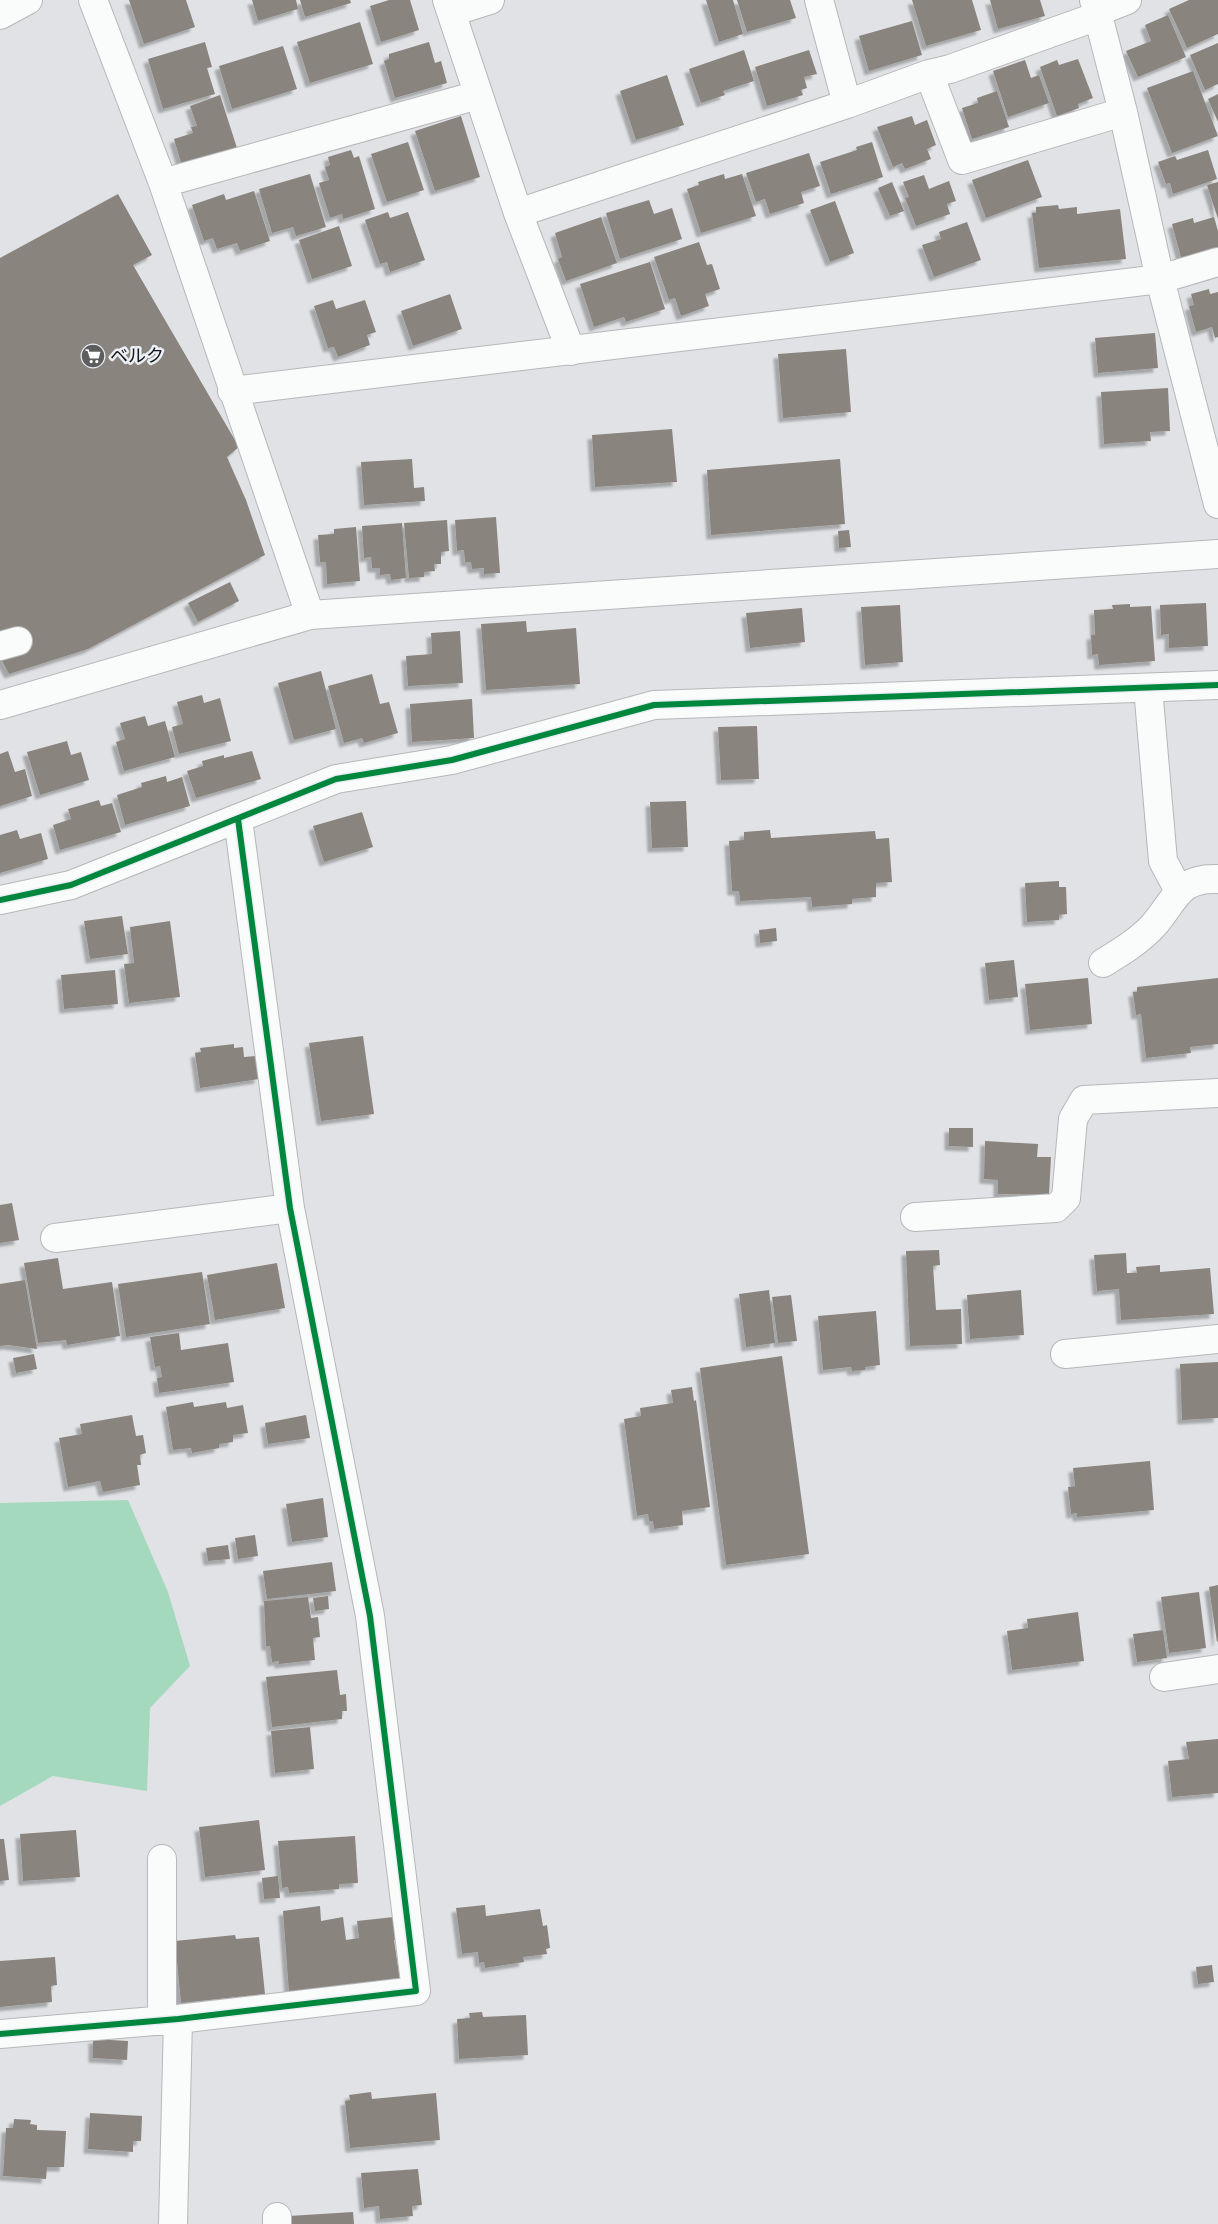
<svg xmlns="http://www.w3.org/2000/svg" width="1218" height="2224" font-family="Arial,'Noto Sans JP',sans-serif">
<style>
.green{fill:#a5d9be}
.building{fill:#89847e;filter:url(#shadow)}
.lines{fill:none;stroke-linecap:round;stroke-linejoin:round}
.minor-casing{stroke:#b6b7b9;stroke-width:30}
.minor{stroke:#fafbfb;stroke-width:28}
.cycleway-casing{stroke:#ebeff5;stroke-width:9}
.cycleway{stroke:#00873e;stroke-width:6}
.labels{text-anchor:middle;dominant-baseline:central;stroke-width:5;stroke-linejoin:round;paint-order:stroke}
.poi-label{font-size:18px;fill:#141517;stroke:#ebeff5;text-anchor:start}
</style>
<defs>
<filter id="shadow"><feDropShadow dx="-4.5" dy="4.5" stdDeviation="1" flood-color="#0004"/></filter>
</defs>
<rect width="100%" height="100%" fill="#e0e2e5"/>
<!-- green -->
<path class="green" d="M 128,1500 L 168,1592 L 190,1666 L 150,1708 L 147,1791 L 53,1776 L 0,1806 L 0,1503 Z"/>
<!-- building -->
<path class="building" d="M 129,0 L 186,0 L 195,27 L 144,44 Z
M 252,0 L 296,0 L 298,9 L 258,21 Z
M 300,0 L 350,0 L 351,3 L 305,17 Z
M 389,0 L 410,0 L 419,30 L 381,42 L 370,6 Z
M 706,0 L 733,0 L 743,34 L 719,42 Z
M 737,0 L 790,0 L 796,18 L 747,32 Z
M 912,0 L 972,0 L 981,30 L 926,46 Z
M 990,0 L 1040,0 L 1045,16 L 998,29 Z
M 1189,0 L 1218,0 L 1218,34 L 1187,48 L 1169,9 Z
M 1168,15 L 1186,57 L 1138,77 L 1126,51 L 1151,41 L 1145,25 Z
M 912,21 L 922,55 L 869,71 L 859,36 Z
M 360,22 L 373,64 L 310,83 L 297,42 Z
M 205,42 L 212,67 L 207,68 L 215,94 L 163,109 L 148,59 Z
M 429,42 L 435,63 L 441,61 L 447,83 L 395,98 L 384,61 L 389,59 L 389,54 Z
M 1218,43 L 1218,84 L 1205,90 L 1190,55 Z
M 283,46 L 297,89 L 232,109 L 219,66 Z
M 744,50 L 754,81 L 723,91 L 725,95 L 701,103 L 689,69 Z
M 809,50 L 817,74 L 804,77 L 807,88 L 801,90 L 803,95 L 767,106 L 755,67 Z
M 1078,59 L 1093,98 L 1078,104 L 1079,108 L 1057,116 L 1040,67 L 1057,60 L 1059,65 Z
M 1025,60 L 1031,78 L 1039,75 L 1049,103 L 1008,117 L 993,71 Z
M 1193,71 L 1218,136 L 1172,153 L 1147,88 Z
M 667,75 L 684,125 L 636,140 L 620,91 Z
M 997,91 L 1009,127 L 972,139 L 962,108 L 978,103 L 977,98 Z
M 1218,94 L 1218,122 L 1208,99 Z
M 220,95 L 237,148 L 182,166 L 174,139 L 193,133 L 191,127 L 197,126 L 190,106 Z
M 461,116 L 480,177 L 435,191 L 415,131 Z
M 912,116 L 915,125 L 927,120 L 936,145 L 927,149 L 931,159 L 905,169 L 902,163 L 893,167 L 877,127 Z
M 408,142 L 424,190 L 387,202 L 371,154 Z
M 872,142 L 883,177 L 831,194 L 820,162 L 857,150 L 856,147 Z
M 351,150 L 354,158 L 359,156 L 375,209 L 343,219 L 342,214 L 330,218 L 319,183 L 329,180 L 325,167 L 330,165 L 328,157 Z
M 1208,150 L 1217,179 L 1173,194 L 1170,183 L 1166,184 L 1158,162 L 1175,156 L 1177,160 Z
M 809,153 L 820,186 L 801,192 L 804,203 L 770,214 L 765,199 L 756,202 L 746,173 Z
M 1028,160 L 1042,197 L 986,218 L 972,180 Z
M 310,174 L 326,227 L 296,236 L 293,227 L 272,233 L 259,189 Z
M 724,174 L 725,179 L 742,174 L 756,216 L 701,233 L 687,189 L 699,185 L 698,182 Z
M 924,175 L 929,189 L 949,181 L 956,201 L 947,204 L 950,214 L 916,226 L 905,198 L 909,197 L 903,182 Z
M 892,182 L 904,211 L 890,216 L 878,188 Z
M 1218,182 L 1218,219 L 1207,185 Z
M 254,191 L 270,241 L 240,251 L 237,243 L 217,249 L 213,238 L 204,241 L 192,205 L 224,194 L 226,200 Z
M 118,194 L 152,255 L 133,265 L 239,447 L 227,457 L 246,500 L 265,555 L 88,649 L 9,674 L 0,657 L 0,258 Z
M 649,200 L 654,214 L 672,208 L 682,239 L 620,259 L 606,213 Z
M 835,201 L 854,253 L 830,262 L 810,210 Z
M 1058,205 L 1059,209 L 1077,207 L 1077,214 L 1120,209 L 1126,259 L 1039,268 L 1032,213 L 1036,213 L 1036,207 Z
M 388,212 L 390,218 L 408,212 L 425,260 L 390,272 L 387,262 L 380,264 L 365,220 Z
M 601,217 L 617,263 L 566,281 L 558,259 L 562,257 L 555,233 Z
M 1214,217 L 1218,231 L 1218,251 L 1182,261 L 1172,224 L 1193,218 L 1194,223 Z
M 967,222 L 981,260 L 934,277 L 922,245 L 941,239 L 939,232 Z
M 339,226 L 352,266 L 312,279 L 299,240 Z
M 699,242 L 707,265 L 712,264 L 720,289 L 705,294 L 709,306 L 681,316 L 675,298 L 669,300 L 654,257 Z
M 650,262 L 665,309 L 626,322 L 624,317 L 594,327 L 580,284 Z
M 1209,289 L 1210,294 L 1218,292 L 1218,337 L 1215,338 L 1212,327 L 1196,332 L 1189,306 L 1194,305 L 1191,294 Z
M 450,294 L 462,329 L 413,346 L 401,311 Z
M 333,300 L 336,309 L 365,300 L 376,332 L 367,335 L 370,345 L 338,357 L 334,347 L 328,348 L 314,306 Z
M 1155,333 L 1158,368 L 1098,373 L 1095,338 Z
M 846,349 L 851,412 L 783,418 L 778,354 Z
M 1168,388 L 1170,431 L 1150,432 L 1151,441 L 1104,444 L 1101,392 Z
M 672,429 L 677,482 L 595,487 L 592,435 Z
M 412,459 L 414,488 L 424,487 L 425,501 L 364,505 L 361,462 Z
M 840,459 L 845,524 L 711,535 L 707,470 Z
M 496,517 L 500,573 L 484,574 L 484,568 L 472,569 L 471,562 L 465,562 L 464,550 L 457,551 L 455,520 Z
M 447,520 L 449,551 L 441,552 L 441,564 L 434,564 L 435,571 L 424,572 L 424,577 L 409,578 L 404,523 Z
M 402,523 L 406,578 L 391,580 L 390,574 L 380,575 L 380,568 L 372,568 L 371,557 L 364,558 L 362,526 Z
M 356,527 L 360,581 L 327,584 L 326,562 L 320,562 L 318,535 L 334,534 L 334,529 Z
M 849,530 L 851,547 L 839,548 L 838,531 Z
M 230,582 L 239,601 L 198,622 L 188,603 Z
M 1206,603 L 1208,646 L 1169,648 L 1169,634 L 1161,635 L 1160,605 Z
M 1130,604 L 1130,607 L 1151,606 L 1155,661 L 1099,665 L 1098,654 L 1092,655 L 1091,635 L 1095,635 L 1094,610 L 1113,609 L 1112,605 Z
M 900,605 L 903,662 L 865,665 L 861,607 Z
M 802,608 L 805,642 L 750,648 L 746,613 Z
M 526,621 L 527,632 L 576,628 L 580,684 L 486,690 L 481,624 Z
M 460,631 L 463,683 L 408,686 L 406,656 L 432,654 L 431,633 Z
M 321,671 L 336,729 L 294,740 L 278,683 Z
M 372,674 L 380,704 L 389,702 L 398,733 L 364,743 L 362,738 L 344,743 L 328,686 Z
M 202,695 L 204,703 L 220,698 L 231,741 L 179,754 L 172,727 L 183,724 L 177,702 Z
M 472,699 L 474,738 L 412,742 L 410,704 Z
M 145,716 L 148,726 L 165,721 L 175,757 L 124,771 L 116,742 L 125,739 L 120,723 Z
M 757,726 L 759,779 L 721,780 L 718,727 Z
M 67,741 L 71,755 L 81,752 L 89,780 L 40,795 L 27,752 Z
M 8,751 L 15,772 L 25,769 L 32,796 L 0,806 L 0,754 Z
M 252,751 L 261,779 L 196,798 L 187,771 L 203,766 L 202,761 L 224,755 L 224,758 Z
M 166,776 L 167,782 L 182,777 L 190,806 L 125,825 L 117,795 L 142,787 L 141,783 Z
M 99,800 L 101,806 L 112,803 L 121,832 L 60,850 L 53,825 L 71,819 L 68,809 Z
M 686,801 L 688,847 L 652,848 L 650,802 Z
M 362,812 L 373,847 L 324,862 L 313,826 Z
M 17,830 L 20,839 L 41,833 L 48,859 L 0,873 L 0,835 Z
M 770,830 L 771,838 L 875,831 L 876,839 L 889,838 L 892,882 L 876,883 L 876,897 L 852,899 L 852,904 L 812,907 L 811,897 L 740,901 L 739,891 L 732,891 L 729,841 L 744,840 L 744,832 Z
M 1059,881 L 1059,887 L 1066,887 L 1067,914 L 1059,915 L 1059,920 L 1027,922 L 1025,883 Z
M 122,916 L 128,954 L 90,959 L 84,921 Z
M 170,921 L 180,997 L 129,1003 L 124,964 L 134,963 L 130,927 Z
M 776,928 L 777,941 L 760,943 L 759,930 Z
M 1014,960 L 1018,997 L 989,1000 L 985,963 Z
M 115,970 L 118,1004 L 64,1009 L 61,975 Z
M 1088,978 L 1092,1024 L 1030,1030 L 1025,984 Z
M 1218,978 L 1218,1044 L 1190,1047 L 1191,1053 L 1146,1058 L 1141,1014 L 1136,1015 L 1133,992 L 1137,992 L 1137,987 Z
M 363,1036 L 374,1114 L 321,1121 L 309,1043 Z
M 234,1044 L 234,1048 L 243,1047 L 244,1057 L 256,1056 L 259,1079 L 200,1088 L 195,1053 L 201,1052 L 200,1048 Z
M 949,1128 L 973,1128 L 973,1147 L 949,1146 Z
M 985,1141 L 1038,1144 L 1037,1157 L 1051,1157 L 1049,1195 L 998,1194 L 998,1180 L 984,1179 Z
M 12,1203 L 19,1240 L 0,1243 L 0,1205 Z
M 939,1250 L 940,1265 L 933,1266 L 936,1310 L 961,1309 L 962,1344 L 910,1346 L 906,1251 Z
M 1126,1253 L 1127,1273 L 1137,1273 L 1136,1267 L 1160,1265 L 1160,1272 L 1210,1268 L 1214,1314 L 1121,1320 L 1119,1289 L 1097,1291 L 1094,1255 Z
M 58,1258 L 63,1289 L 112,1282 L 120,1336 L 67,1345 L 66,1340 L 38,1343 L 24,1263 Z
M 277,1263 L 285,1308 L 215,1320 L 207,1275 Z
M 202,1272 L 210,1324 L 126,1337 L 118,1284 Z
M 25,1280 L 37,1349 L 8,1345 L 0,1346 L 0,1284 Z
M 769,1290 L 775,1343 L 746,1347 L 739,1294 Z
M 1021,1290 L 1024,1335 L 970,1339 L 967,1295 Z
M 791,1295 L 797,1341 L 778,1343 L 772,1297 Z
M 876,1311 L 880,1365 L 865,1367 L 865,1370 L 852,1371 L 851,1367 L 823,1370 L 818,1316 Z
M 179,1333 L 181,1350 L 228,1343 L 234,1382 L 159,1393 L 157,1378 L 162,1377 L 160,1366 L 155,1367 L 150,1337 Z
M 34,1354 L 37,1369 L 16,1373 L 13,1358 Z
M 782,1356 L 809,1554 L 726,1565 L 700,1368 Z
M 1218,1362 L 1218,1418 L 1182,1420 L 1180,1364 Z
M 692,1387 L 694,1401 L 696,1400 L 710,1507 L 682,1511 L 683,1525 L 654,1529 L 653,1521 L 649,1521 L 648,1514 L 637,1516 L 624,1419 L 641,1416 L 640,1408 L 673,1403 L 671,1390 Z
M 193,1402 L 194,1407 L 226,1402 L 227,1408 L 243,1405 L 248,1433 L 233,1435 L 233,1442 L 219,1444 L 219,1448 L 192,1453 L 191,1448 L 173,1450 L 166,1407 Z
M 132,1415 L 136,1436 L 143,1435 L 146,1453 L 140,1455 L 141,1465 L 137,1465 L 140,1485 L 103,1492 L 100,1481 L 68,1487 L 59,1438 L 82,1434 L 80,1424 Z
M 306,1415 L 310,1438 L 268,1444 L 265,1423 Z
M 1150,1461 L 1154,1510 L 1077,1517 L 1077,1513 L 1071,1514 L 1068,1487 L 1075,1486 L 1073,1468 Z
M 323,1498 L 328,1537 L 292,1542 L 286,1504 Z
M 255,1535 L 258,1556 L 238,1559 L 235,1538 Z
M 228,1545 L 230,1559 L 208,1561 L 206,1548 Z
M 332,1562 L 336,1591 L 267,1599 L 263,1571 Z
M 1218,1585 L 1218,1641 L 1217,1642 L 1209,1587 Z
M 1199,1592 L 1206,1648 L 1169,1653 L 1161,1597 Z
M 328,1596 L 329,1609 L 315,1611 L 313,1598 Z
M 308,1597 L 311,1618 L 318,1617 L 320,1637 L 313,1638 L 315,1660 L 279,1664 L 279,1661 L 272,1662 L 270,1646 L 266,1646 L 264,1601 Z
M 1078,1612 L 1084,1661 L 1012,1670 L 1007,1631 L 1028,1628 L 1027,1619 Z
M 1163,1630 L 1167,1658 L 1137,1662 L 1133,1634 Z
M 337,1670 L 340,1695 L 346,1694 L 347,1711 L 342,1711 L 342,1719 L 272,1727 L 266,1677 Z
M 310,1727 L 314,1769 L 275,1773 L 271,1731 Z
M 1218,1739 L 1218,1793 L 1172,1797 L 1168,1761 L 1189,1759 L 1186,1742 Z
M 259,1820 L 265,1870 L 205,1877 L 199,1827 Z
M 76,1830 L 80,1877 L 23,1881 L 20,1834 Z
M 355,1836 L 358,1883 L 339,1884 L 339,1889 L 289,1893 L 288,1887 L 282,1888 L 278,1841 Z
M 0,1839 L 4,1839 L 9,1880 L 0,1881 Z
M 278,1876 L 280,1898 L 264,1899 L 262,1878 Z
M 485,1905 L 486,1916 L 540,1909 L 543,1926 L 547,1925 L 550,1948 L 546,1949 L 547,1954 L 523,1957 L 524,1962 L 485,1968 L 484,1962 L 479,1963 L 478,1952 L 462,1954 L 456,1908 Z
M 320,1906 L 321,1921 L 343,1917 L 346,1940 L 359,1938 L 357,1921 L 394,1917 L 398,1940 L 394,1940 L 400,1979 L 289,1993 L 283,1911 Z
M 235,1935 L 236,1939 L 259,1937 L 265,1994 L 181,2003 L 175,1941 Z
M 55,1957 L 57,1985 L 51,1986 L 52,2002 L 0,2007 L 0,1961 Z
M 1212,1965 L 1214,1982 L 1198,1984 L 1196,1967 Z
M 482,2012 L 483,2017 L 526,2015 L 528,2055 L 459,2059 L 457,2019 L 470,2018 L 469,2013 Z
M 93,2039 L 128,2041 L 127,2060 L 93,2058 Z
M 371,2092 L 372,2099 L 436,2093 L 440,2140 L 350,2148 L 345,2101 L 350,2100 L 349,2095 Z
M 90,2113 L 142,2116 L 141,2141 L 133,2141 L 133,2152 L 88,2149 Z
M 14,2119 L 31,2120 L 30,2124 L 37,2125 L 37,2130 L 66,2131 L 64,2167 L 47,2167 L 46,2179 L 3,2176 L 6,2128 L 13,2128 Z
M 418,2169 L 422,2205 L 412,2206 L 413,2216 L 380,2219 L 379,2206 L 364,2208 L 361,2173 Z
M 353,2212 L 354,2224 L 290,2224 L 289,2216 Z"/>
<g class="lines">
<!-- minor casing -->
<g class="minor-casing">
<path id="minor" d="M 93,0 L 163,183 L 310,615
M 447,0 L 518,213 L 571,351
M 819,0 L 847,104
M 1094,0 L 1123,112 L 1160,279 L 1218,504
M 452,12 L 490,0
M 1097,12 L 1127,0
M 0,15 L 28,0
M 929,74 L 962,160 L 1123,112
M 163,183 L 478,95
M 518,213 L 847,104 L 929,74 L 950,69 L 1098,16
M 232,391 L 1160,279 L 1218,262
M 0,646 L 18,641
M 1148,688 L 1163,861 L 1179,891
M 0,705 L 310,615 L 1218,554
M 0,900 L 71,885 L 336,779 L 452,760 L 654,705 L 1218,685
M 1103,963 C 1121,952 1139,941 1153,926 C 1176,900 1178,877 1218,879
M 915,1217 L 1056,1208 L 1066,1198 L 1073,1119 L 1084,1100 L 1218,1093
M 55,1238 L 290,1208
M 1065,1354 L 1218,1339
M 1164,1677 L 1218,1669
M 162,1859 L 162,2020
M 0,2034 L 178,2019 L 416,1991 L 370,1616 L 290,1208 L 238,819
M 277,2217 L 277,2224
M 173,2224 L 178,2019"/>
</g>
<!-- minor -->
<use href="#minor" class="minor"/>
<!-- cycleway casing -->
<g class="cycleway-casing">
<path id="cycleway" d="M 0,900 L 71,885 L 336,779 L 452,760 L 654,705 L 1218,685
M 0,2034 L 178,2019 L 416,1991 L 370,1616 L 290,1208 L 238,819"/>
</g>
<!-- cycleway -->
<use href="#cycleway" class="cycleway"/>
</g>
<!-- icons -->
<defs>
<g id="supermarket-disc" transform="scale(1.25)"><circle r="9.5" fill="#5b5d5f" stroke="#ebeff5"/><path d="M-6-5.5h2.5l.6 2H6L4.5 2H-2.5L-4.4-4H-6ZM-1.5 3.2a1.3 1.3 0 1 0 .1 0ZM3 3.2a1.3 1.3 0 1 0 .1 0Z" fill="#fff"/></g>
</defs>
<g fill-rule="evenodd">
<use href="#supermarket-disc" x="93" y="356"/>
</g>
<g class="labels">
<!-- poi labels -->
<g class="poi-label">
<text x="110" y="356">ベルク</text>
</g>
</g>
</svg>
